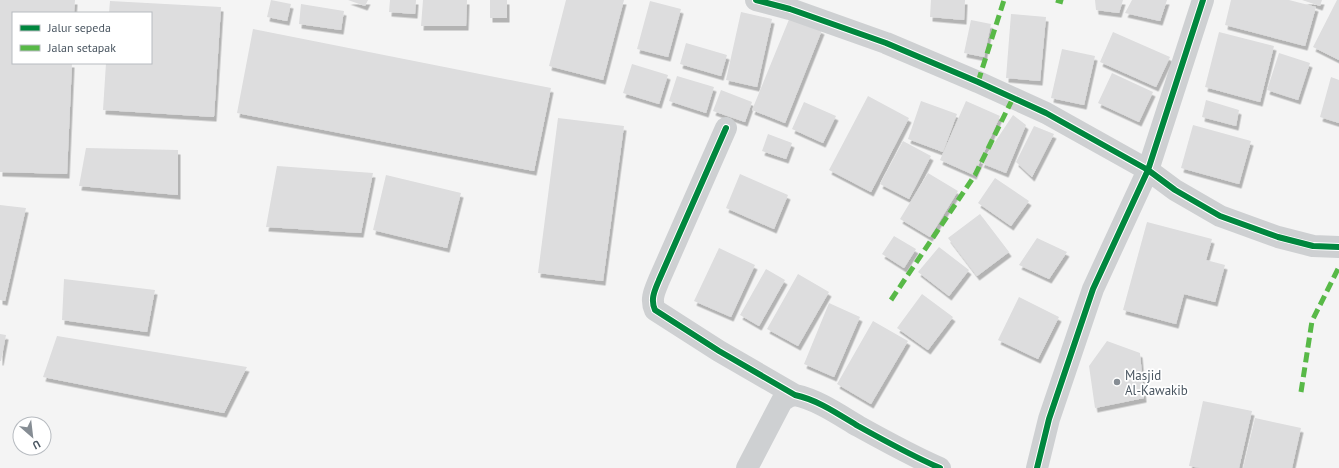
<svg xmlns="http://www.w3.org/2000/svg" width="1339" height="468" font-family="'PT Sans',sans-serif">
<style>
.building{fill:#ddddde;filter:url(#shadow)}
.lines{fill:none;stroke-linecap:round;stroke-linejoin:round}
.street{stroke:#ced0d2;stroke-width:22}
.quiet{stroke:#58b947;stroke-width:5;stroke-dasharray:10 5;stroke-linecap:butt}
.cycleway-casing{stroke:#fff;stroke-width:8}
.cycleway{stroke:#00873e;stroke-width:6}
.poi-dot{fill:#868d94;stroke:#fff;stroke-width:1.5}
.labels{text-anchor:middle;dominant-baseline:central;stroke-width:3.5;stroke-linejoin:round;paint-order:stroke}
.poi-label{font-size:13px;fill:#4a5661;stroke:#fff;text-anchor:start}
</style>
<defs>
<filter id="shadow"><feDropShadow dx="2.5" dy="4.5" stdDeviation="0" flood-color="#0004"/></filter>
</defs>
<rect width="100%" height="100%" fill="#f4f4f4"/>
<!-- building -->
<path class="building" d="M 0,0 L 75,0 L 74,13 L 13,13 L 13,63 L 72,63 L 67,174 L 0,172 Z
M 271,0 L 291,4 L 287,21 L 267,17 Z
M 348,0 L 368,0 L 365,6 Z
M 390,0 L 416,0 L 415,14 L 389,12 Z
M 423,0 L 467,0 L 466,26 L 421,26 Z
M 490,0 L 507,0 L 507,18 L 490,18 Z
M 566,0 L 624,0 L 603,80 L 549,66 Z
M 931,0 L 965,0 L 964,20 L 930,17 Z
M 1095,0 L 1123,0 L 1119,13 L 1096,10 Z
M 1132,0 L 1167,0 L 1160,21 L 1125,13 Z
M 1231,0 L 1289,0 L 1316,7 L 1305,46 L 1225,25 Z
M 1302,0 L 1322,0 L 1320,6 Z
M 1337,0 L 1339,0 L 1339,60 L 1313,47 Z
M 110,1 L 221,7 L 214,117 L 103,110 L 106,63 L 151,63 L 151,13 L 109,13 Z
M 650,1 L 681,9 L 668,57 L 637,49 Z
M 301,4 L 344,11 L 341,30 L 299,24 Z
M 741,12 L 772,19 L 757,87 L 726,80 Z
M 1011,14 L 1046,17 L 1040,81 L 1006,78 Z
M 790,17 L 822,30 L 785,123 L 752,110 Z
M 971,20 L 991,24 L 984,57 L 964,53 Z
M 253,29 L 551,88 L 534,171 L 237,113 Z
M 1113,32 L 1170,57 L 1156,87 L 1100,62 Z
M 1219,32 L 1274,46 L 1260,102 L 1205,87 Z
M 686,43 L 727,55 L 721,76 L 680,64 Z
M 1062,49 L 1095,56 L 1084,105 L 1051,98 Z
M 1279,53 L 1310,63 L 1298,100 L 1267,90 Z
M 632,64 L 668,75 L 659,104 L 623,93 Z
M 1112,73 L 1153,92 L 1139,122 L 1098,103 Z
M 677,76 L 714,87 L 706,113 L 669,101 Z
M 1331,77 L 1339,80 L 1339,123 L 1320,117 Z
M 721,90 L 752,102 L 745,122 L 713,111 Z
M 868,96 L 909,118 L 871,192 L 829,170 Z
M 1206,100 L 1239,110 L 1236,126 L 1202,117 Z
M 921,101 L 957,114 L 943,152 L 908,139 Z
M 966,101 L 1000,116 L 974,175 L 940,160 Z
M 804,102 L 836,116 L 823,143 L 792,129 Z
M 1013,115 L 1026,125 L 1006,173 L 981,163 Z
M 558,118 L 624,126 L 603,281 L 538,273 Z
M 1193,125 L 1251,141 L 1239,184 L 1181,168 Z
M 1034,126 L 1054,134 L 1032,177 L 1016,162 Z
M 768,134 L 792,143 L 786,159 L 762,151 Z
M 903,141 L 931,156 L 909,199 L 880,184 Z
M 86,148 L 178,150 L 178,195 L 79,186 Z
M 277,166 L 373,173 L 361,233 L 266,227 Z
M 928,173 L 958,191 L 930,237 L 900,219 Z
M 740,174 L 788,195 L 774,229 L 726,208 Z
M 386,175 L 461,193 L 447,248 L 373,230 Z
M 995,178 L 1029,201 L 1011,226 L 978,203 Z
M 0,205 L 26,208 L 5,301 L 0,300 Z
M 980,214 L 1009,252 L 977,276 L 948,238 Z
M 1147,222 L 1212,239 L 1206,260 L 1225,265 L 1215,302 L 1184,294 L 1176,324 L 1123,310 Z
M 894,236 L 916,249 L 904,268 L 882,254 Z
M 1037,238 L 1067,252 L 1049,279 L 1019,265 Z
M 939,247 L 969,270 L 949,296 L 918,272 Z
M 719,248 L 755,265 L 731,317 L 694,301 Z
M 766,269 L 785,280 L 759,326 L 740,315 Z
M 798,274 L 829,292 L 798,346 L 767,329 Z
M 64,279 L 155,290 L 147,332 L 62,320 Z
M 922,294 L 953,317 L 928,350 L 897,328 Z
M 1019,297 L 1059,317 L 1038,359 L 998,340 Z
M 829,303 L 860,317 L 834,377 L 804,364 Z
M 873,321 L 908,341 L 871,404 L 837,384 Z
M 0,334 L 6,335 L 1,361 L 0,361 Z
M 57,336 L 247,367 L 224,413 L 43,377 Z
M 1107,341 L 1140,353 L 1144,398 L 1095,408 L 1089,366 Z
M 1203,401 L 1252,411 L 1239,468 L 1200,468 L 1189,466 Z
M 1255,418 L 1301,428 L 1292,468 L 1243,468 Z"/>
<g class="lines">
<!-- street -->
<path class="street" d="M 756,0 L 790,9 L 886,43 L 978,82 L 1046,113 L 1148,170 L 1175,190 L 1220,216 L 1278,237 L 1313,246 L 1339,247
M 726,128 L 659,280 C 655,290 650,299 655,310 L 719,351 L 795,395 C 818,400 838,414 858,426 C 885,441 912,456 940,468
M 747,468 L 782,401 L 788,397 L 795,395
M 1037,468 L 1049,419 L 1093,289 L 1148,170 L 1203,0"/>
<!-- quiet -->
<path class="quiet" d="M 1056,0 L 1063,2
M 978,82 L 1004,0
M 891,300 L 975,175 L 1013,98
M 1301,392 L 1312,321 L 1339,267"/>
<!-- cycleway casing -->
<g class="cycleway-casing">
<path id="cycleway" d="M 756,0 L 790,9 L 886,43 L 978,82 L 1046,113 L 1148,170 L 1175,190 L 1220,216 L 1278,237 L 1313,246 L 1339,247
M 726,128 L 659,280 C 655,290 650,299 655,310 L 719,351 L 795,395 C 818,400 838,414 858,426 C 885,441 912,456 940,468
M 1037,468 L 1049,419 L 1093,289 L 1148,170 L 1203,0"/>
</g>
<!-- cycleway -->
<use href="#cycleway" class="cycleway"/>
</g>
<!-- markers -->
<circle class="poi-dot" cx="1117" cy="382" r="4"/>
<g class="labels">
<!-- poi labels -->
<g class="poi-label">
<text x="1125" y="375">Masjid<tspan x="1125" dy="15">Al-Kawakib</tspan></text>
</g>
</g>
<!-- legend -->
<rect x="12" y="12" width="140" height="52" fill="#ffffff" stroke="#b7bbc0"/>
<rect x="20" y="25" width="20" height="6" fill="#00873e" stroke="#b7bbc0"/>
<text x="48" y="32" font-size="12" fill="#4a5661">Jalur sepeda</text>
<rect x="20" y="45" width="20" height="6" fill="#58b947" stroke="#b7bbc0"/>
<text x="48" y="52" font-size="12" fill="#4a5661">Jalan setapak</text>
<!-- north arrow -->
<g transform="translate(32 436) rotate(152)"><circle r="19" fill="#ffffff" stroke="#b7bbc0"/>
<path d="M0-3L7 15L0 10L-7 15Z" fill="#868d94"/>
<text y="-6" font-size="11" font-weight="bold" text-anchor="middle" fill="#4a5661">U</text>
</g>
</svg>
